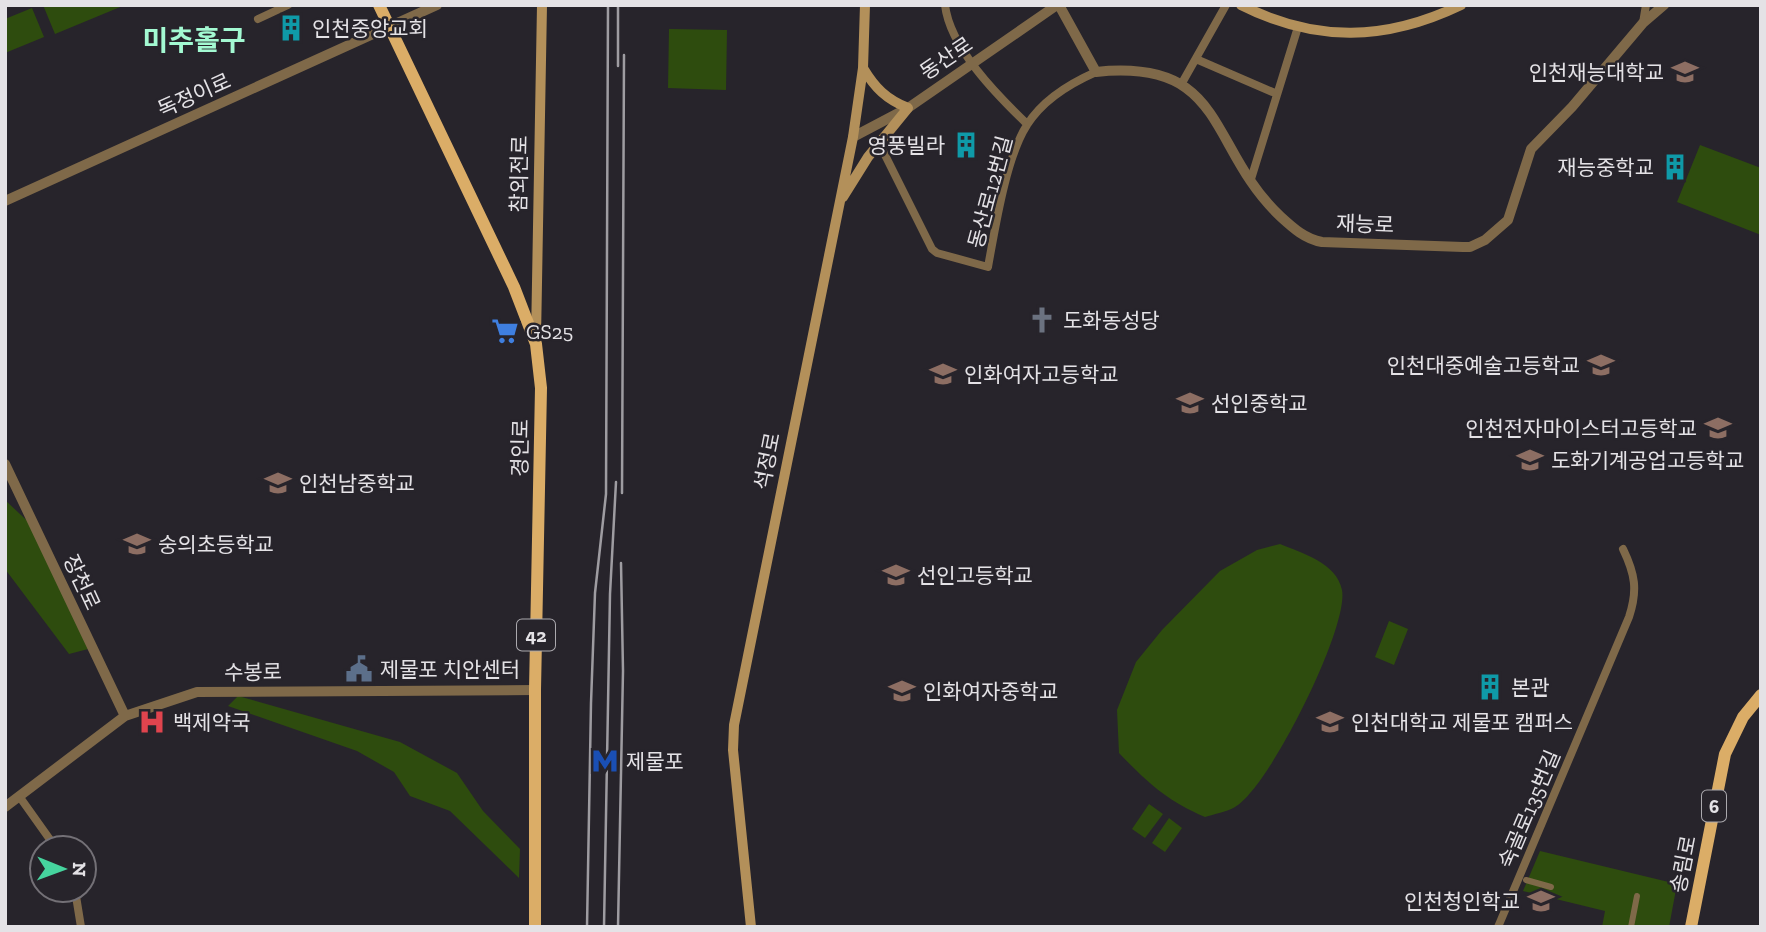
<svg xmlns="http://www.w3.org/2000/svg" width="1766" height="932" font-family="'Zilla Slab','Noto Sans KR',serif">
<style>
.green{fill:#2e4c0e}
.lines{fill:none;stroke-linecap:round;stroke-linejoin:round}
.pedestrian{stroke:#7f6949;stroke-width:6}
.minor{stroke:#7f6949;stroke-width:8}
.tertiary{stroke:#7f6949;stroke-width:10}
.secondary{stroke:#b3905a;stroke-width:10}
.primary{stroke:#dbad67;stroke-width:12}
.rail{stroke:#9e9ca1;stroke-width:2.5}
.labels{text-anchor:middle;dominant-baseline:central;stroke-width:5;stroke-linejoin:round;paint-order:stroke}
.shield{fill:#27242b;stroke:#aba9ae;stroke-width:2}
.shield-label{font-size:19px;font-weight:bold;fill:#e4e2e6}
.poi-label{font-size:21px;fill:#e4e2e6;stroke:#27242b;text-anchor:start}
.street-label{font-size:21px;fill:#e4e2e6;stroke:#27242b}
.district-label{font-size:28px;font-weight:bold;fill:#a3f9d2;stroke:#27242b}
</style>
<rect width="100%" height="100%" fill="#27242b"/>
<!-- green -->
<path class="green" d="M 43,5 L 125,5 L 55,34 Z
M 32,8 L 44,37 L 5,53 L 5,19 Z
M 669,29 L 727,30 L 726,90 L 668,88 Z
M 1700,145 L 1761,168 L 1761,235 L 1677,202 Z
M 5,500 L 37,530 L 92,648 L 69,654 L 5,569 Z
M 1280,544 C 1302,553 1337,563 1342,590 C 1349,628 1269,788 1235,807 C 1227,812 1214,814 1205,817 C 1166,800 1148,783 1119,753 L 1117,710 L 1136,662 L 1162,630 L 1220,571 L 1257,550 Z
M 1389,621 L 1408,629 L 1394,665 L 1375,657 Z
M 238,696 L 400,742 L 457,773 L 483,811 L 520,849 L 519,878 L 450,811 L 410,796 L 394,772 L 357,751 L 228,706 Z
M 1149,804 L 1163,814 L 1145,838 L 1132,829 Z
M 1169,818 L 1182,828 L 1165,852 L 1152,843 Z
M 1540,851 L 1677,884 L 1669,927 L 1602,927 L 1605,911 L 1523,891 Z"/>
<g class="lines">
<!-- pedestrian -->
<path class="pedestrian" d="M 1526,880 L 1551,887
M 1631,927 L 1637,896"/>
<!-- minor -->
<path class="minor" d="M 945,5 C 950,48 997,95 1027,124
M 258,19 L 288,5
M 1643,23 L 1646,5
M 1196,59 L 1277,94
M 1182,83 L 1226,5
M 879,143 L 932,249 L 937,253 L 988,267 C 995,229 1006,157 1027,125 C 1042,101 1071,83 1096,72
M 1251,179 L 1298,27
M 19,796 L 56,848
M 75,890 L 81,927
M 1498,927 L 1629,617 C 1638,590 1635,574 1623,549"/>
<!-- tertiary -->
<path class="tertiary" d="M 1059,5 L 1096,72 C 1228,58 1207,148 1281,217 C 1293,228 1305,239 1322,242 L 1463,247 L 1470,247 L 1485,240 L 1508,220 L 1531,149 L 1572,107 L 1643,23 L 1664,5
M 853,137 L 908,108 L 1057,5
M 5,201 L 437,5
M 5,464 L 125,716
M 5,807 L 125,716 L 197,692 L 535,690"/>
<!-- secondary -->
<path class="secondary" d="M 1241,5 C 1316,43 1386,41 1461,5
M 843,197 L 868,157 L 908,108 C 886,99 875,88 863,68
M 536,338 L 542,5
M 751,927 L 733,750 L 734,725 L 853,137 L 863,68 L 865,5"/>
<!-- primary -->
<path class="primary" d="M 379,5 L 514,287 L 536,344 L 541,388 L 535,690 L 535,927
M 1691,927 L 1725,754 L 1743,717 L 1761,695"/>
<!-- rail -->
<path class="rail" d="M 618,66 L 618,5
M 622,493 L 624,55
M 587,927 L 591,703 L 595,593 L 606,494 L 608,5
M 604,927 L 610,594 L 616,482
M 618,927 L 623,671 L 621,563"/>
</g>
<!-- icons -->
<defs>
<g id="building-bare" transform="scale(2.1)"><path d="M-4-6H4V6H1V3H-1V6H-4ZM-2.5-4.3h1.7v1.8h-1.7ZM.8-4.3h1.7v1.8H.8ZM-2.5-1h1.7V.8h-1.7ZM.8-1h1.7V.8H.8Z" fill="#0f9aa8" stroke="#27242b" stroke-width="2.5" paint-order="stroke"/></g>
<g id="university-bare" transform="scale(2.1)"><path d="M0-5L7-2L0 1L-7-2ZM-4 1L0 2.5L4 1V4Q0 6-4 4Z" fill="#8d6e63" stroke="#27242b" stroke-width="2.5" paint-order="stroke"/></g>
<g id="church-bare" transform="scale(2.1)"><path d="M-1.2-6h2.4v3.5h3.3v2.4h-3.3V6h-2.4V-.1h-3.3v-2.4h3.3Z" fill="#6b7280" stroke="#27242b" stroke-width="2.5" paint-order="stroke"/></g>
<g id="supermarket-bare" transform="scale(2.1)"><path d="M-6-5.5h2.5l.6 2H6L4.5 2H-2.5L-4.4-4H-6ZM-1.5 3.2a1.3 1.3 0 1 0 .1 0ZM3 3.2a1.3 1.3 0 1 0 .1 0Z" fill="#3f7fe0" stroke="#27242b" stroke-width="2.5" paint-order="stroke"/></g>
<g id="school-bare" transform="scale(2.1)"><path d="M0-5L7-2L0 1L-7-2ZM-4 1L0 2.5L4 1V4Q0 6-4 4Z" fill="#8d6e63" stroke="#27242b" stroke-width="2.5" paint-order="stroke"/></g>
<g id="civic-bare" transform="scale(2.1)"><path d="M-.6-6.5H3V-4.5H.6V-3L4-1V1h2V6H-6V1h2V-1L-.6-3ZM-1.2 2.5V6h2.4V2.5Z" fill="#5c6f8a" stroke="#27242b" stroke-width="2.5" paint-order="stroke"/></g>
<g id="hospital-bare" transform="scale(2.1)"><path d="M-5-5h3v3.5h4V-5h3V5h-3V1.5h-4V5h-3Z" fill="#e0444e" stroke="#27242b" stroke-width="2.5" paint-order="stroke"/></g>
<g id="metro-bare" transform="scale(2.1)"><path d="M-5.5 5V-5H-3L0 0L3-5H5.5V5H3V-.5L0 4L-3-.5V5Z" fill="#1a4fb4" stroke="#27242b" stroke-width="2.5" paint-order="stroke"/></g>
</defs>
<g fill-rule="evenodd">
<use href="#building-bare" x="291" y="28"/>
<use href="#university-bare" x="1685" y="72"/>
<use href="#building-bare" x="966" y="145"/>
<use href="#building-bare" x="1675" y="167"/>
<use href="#church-bare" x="1042" y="320"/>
<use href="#supermarket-bare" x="505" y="331"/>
<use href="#school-bare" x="1601" y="365"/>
<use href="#school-bare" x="943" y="374"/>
<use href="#school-bare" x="1190" y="403"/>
<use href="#school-bare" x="1718" y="428"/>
<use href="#school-bare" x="1530" y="460"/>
<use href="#school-bare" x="278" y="483"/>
<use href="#school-bare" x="137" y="544"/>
<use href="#school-bare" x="896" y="575"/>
<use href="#civic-bare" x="359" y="669"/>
<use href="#building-bare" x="1490" y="687"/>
<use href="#school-bare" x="902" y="691"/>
<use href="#hospital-bare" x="152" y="722"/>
<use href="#university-bare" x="1330" y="722"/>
<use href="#metro-bare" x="605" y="761"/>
<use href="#school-bare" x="1541" y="901"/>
</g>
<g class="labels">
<!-- shield labels -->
<g class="shield">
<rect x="517" y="619.5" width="38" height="31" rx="5"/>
<rect x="1702" y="790.5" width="24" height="31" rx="5"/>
</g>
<g class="shield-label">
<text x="536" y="635">42</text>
<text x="1714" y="806">6</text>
</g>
<!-- poi labels -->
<g class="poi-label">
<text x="312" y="28">인천중앙교회</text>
<text x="1664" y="72" text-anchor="end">인천재능대학교</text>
<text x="945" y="145" text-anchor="end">영풍빌라</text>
<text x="1654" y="167" text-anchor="end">재능중학교</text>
<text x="1063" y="320">도화동성당</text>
<text x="526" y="331">GS25</text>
<text x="1580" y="365" text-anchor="end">인천대중예술고등학교</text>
<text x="964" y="374">인화여자고등학교</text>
<text x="1211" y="403">선인중학교</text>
<text x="1697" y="428" text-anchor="end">인천전자마이스터고등학교</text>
<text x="1551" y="460">도화기계공업고등학교</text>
<text x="299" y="483">인천남중학교</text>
<text x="158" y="544">숭의초등학교</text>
<text x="917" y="575">선인고등학교</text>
<text x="380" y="669">제물포 치안센터</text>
<text x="1511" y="687">본관</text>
<text x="923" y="691">인화여자중학교</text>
<text x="173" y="722">백제약국</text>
<text x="1351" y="722">인천대학교 제물포 캠퍼스</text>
<text x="626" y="761">제물포</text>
<text x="1520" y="901" text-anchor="end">인천청인학교</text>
</g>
<!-- street labels -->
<g class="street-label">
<text transform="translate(946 58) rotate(-34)">동산로</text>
<text transform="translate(194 95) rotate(-24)">독정이로</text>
<text transform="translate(519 174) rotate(-89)">참외전로</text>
<text transform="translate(990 192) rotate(-75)">동산로12번길</text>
<text transform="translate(1365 224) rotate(2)">재능로</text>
<text transform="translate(520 448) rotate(-89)">경인로</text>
<text transform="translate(767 461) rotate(-79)">석정로</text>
<text transform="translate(82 582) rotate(65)">장천로</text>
<text transform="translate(253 672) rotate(-1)">수봉로</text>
<text transform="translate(1529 809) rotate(-67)">숙골로135번길</text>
<text transform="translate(1683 864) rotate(-79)">송림로</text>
</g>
<!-- district labels -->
<g class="district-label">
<text x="194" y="40">미추홀구</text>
</g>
</g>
<!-- border -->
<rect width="1766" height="932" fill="none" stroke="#e4e2e6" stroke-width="14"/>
<!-- north arrow -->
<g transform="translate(63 869) rotate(91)"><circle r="33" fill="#27242b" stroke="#737076" stroke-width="2"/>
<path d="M0-5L12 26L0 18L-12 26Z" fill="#46d49e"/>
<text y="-10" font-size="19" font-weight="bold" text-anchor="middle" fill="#e4e2e6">N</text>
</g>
</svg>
